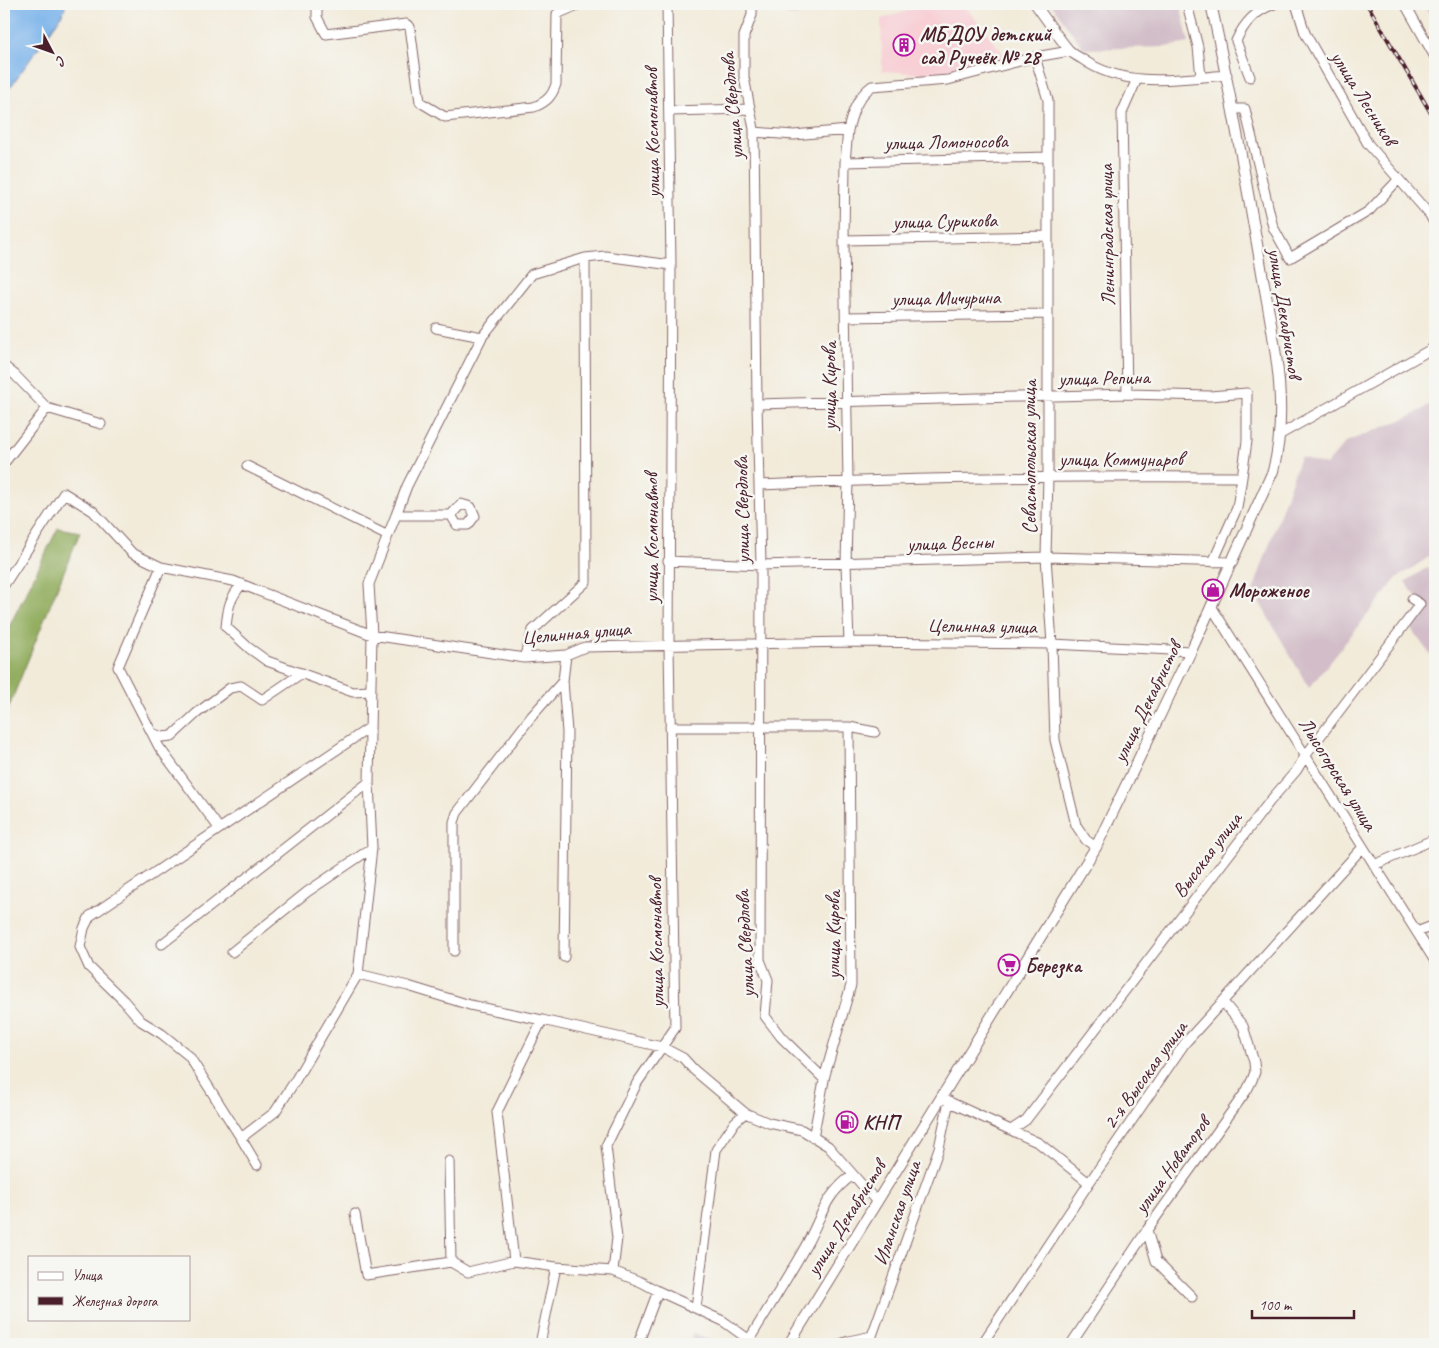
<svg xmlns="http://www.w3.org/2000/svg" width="1439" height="1348" font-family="Caveat,sans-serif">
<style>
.built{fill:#f7cfd5}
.industrial{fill:#d2bdc8}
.forest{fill:#93ae60;stroke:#6e6646}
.water{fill:#7ab3eb;stroke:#62698b}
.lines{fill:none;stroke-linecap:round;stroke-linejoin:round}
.minor-casing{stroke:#856668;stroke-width:11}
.major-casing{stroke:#856668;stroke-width:12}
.minor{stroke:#fff;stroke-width:9}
.major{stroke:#fff;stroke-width:10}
.rail-casing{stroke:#4a1f2b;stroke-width:4}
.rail{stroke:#f6f6f2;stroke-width:2;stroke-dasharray:5.5;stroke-linecap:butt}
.labels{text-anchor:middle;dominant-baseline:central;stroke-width:5;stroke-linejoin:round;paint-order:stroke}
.poi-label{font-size:20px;font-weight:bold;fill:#4a1f2b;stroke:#f6f6f2;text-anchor:start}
.street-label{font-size:20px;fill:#4a1f2b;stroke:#f6f6f2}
</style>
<rect width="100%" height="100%" fill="#f6f6f2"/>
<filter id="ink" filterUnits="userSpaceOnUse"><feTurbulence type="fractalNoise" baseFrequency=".02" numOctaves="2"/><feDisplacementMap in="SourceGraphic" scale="10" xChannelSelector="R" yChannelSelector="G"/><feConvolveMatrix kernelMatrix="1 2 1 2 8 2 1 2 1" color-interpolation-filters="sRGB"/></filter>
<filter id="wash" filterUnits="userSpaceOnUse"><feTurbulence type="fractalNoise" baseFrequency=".0096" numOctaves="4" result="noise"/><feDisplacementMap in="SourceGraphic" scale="20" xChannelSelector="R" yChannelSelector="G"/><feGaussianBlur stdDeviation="1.12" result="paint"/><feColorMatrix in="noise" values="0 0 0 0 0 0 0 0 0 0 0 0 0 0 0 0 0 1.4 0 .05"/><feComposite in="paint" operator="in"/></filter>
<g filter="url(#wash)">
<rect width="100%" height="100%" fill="#f2ebda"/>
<!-- built -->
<path class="built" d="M 928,4 L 963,4 L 1009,60 L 951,76 L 882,71 L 881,19 Z"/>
<!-- industrial -->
<path class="industrial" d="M 787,4 L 801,4 L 801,15 L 787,15 Z
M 1051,4 L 1180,4 L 1189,43 L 1165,47 L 1084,49 Z
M 1424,4 L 1435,4 L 1435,24 Z
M 1435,402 L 1435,553 L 1397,578 L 1309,688 L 1253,591 L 1300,457 L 1326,465 L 1346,442 L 1411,416 Z
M 1428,567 L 1435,579 L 1435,661 L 1406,622 L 1424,606 L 1405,582 Z
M 693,1332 L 718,1344 L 689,1344 Z"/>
<!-- forest -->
<path class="forest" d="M 58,528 L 80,532 L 4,719 L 4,637 Z"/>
<!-- water -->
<path class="water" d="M 4,4 L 66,4 L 62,15 L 4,96 Z"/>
</g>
<g filter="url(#ink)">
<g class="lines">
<!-- minor casing -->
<g class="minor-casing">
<path id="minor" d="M 317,4 L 317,17 L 326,34 L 406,24 L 410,27 L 420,102 L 445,117 L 534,107 C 546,102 552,97 556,84 L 557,14 L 580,4
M 752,4 L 752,15 L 744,36 L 744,77 L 754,129 L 757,404 L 761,565 L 760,960 L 768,980 L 765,1016 L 781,1037 L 824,1079
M 1035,4 C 1046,19 1057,36 1069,50 C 1073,54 1078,57 1082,59 C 1124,89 1179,79 1227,75
M 1187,4 L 1198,47 L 1201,77
M 1296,4 L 1305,33 L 1368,144 L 1430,215 L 1435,225
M 1405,4 L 1435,57
M 1035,57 L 1048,100 L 1048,476 L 1046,557 L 1052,644 L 1055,740 L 1076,825 L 1086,840 L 1096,847
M 1250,77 L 1236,41 C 1244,23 1255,11 1274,4
M 1234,109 L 1245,109 L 1273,227 L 1290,258 L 1369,211 L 1398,180
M 669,111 L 749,109
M 848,130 L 845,162 L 844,240 L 848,481 L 846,564 L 849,642
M 754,132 L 794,135 L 848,130 C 852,113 857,97 872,86 L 948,80 L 1035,57 L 1070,51
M 845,162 L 1048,157
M 844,240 L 1048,236
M 846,317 L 1047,314
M 436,328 L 482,337
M 4,366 L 15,375 L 47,408 L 101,424
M 1127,394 L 1122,113 L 1137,79
M 757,404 L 1127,394 L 1210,396 L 1247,393 L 1247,441 L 1242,477
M 1279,435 L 1435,347
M 4,463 L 47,408
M 247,466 L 388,536
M 760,485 C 920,477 1081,476 1242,477 L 1237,508 L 1213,562
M 451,515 L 457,525 L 468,525 L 475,516 L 471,507 L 461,504 L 451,515 L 396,515 L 407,486 L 482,337 L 532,274 L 585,258 L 605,256 L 671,265
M 668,561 L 761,565 L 1046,557 L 1233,562
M 161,567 L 118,667 L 159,747 L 219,828
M 242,584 C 229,599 228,608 226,627 L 249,648 L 267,661 L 353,692 L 370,691
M 4,585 L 64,493 L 93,511 L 132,553 L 161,567 L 233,581 L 372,635 L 524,658 L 566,655 L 585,647 L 849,642 L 1052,644 L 1191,651
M 1211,606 L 1435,961
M 524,658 L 533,630 L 586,582 L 585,258
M 670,727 L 849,727 L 875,732
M 152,733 L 162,737 L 172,736 L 197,713 L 230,688 L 241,686 L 262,700 L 302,673
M 1374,865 L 1435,839
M 1417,932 L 1435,925
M 162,944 L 369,782
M 454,951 L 454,822 L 457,813 L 531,717 L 563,681
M 232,952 L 307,892 L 372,848
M 564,957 L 567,732 L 563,681 L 566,655
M 358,974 L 408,986 L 470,1005 L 542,1020
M 943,1099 L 1039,1143 L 1089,1183
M 1011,1130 L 1026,1120 L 1270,801 L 1296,771 L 1306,755 L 1420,604 L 1412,599
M 241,1138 L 189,1056 L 162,1034 L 141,1021 L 124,1001 L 89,967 L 80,947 L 84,928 L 90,916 L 369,728
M 813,1138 L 825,1075 L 851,985 L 849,727
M 449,1161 L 451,1262 L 468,1272 L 514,1261 L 556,1267 L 613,1271 L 641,1282 L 658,1291 L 723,1321 L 755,1344
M 257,1165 L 241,1138 L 275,1112 L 295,1081 L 358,974 L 372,848 L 369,782 L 372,635 L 369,584 L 396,515
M 355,1214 L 366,1275 L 451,1262
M 1147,1230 L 1156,1261 L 1192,1297
M 514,1261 L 497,1112 L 542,1020 L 662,1047 L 683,1058 L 694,1070 L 745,1113
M 613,1271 L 617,1238 L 606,1146 L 637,1083 L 675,1028 L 669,645 L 671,265 L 667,4
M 696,1308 L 716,1150 L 735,1122 L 745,1113 L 769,1123 L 802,1130 L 828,1146 L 877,1202
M 749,1340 C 768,1309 787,1279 805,1247 C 822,1218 823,1196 853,1175
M 540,1344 L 556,1267
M 638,1344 L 658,1291
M 841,1344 L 849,1341 L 872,1336
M 869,1344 L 939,1148 L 949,1101
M 982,1344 L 1089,1183 L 1185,1043 L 1363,847
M 1071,1344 L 1147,1230 L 1247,1090 L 1252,1080 L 1255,1072 L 1254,1062 L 1243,1026 L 1223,1002"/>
</g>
<!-- major casing -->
<g class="major-casing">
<path id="major" d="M 789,1344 L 1096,847 L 1191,651 L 1273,471 C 1291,403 1271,329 1260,261 C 1245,175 1230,89 1211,4"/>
</g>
<!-- minor -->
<use href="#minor" class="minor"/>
<!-- major -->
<use href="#major" class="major"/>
<!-- rail casing -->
<g class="rail-casing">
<path id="rail" d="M 1367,4 L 1435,120"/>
</g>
<!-- rail -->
<use href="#rail" class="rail"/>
</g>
</g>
<!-- icons -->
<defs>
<g id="building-ring" transform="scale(1.125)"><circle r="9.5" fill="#f6f6f2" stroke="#b5179e" stroke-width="1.5"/><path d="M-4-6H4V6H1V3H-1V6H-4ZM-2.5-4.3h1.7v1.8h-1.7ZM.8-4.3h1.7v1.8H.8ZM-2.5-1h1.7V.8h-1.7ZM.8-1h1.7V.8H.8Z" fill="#b5179e"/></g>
<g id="shop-ring" transform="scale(1.125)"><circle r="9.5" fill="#f6f6f2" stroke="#b5179e" stroke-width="1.5"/><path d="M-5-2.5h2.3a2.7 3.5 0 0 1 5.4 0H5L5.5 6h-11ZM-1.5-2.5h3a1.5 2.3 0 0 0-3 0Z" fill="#b5179e"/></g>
<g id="supermarket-ring" transform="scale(1.125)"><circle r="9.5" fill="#f6f6f2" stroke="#b5179e" stroke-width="1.5"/><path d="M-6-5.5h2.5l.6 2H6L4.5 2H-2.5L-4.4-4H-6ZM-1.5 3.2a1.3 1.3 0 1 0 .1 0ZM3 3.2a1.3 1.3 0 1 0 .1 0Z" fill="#b5179e"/></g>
<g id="fuel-ring" transform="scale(1.125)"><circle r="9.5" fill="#f6f6f2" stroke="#b5179e" stroke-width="1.5"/><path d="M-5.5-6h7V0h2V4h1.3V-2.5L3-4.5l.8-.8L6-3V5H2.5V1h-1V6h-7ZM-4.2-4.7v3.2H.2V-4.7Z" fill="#b5179e"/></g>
</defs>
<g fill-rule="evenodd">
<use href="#building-ring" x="904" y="45"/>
<use href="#shop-ring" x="1213" y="590"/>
<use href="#supermarket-ring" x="1009" y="965"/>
<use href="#fuel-ring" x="847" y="1122"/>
</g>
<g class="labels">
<!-- poi labels -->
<g class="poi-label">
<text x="920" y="34">МБДОУ детский<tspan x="920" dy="23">сад Ручеёк № 28</tspan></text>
<text x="1229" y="590">Мороженое</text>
<text x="1025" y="965">Березка</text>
<text x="863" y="1122">КНП</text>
</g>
<!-- street labels -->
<g class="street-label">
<text transform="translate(1364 98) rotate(58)">улица Лесников</text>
<text transform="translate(732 106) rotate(-95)">улица Свердлова</text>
<text transform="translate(652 133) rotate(-91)">улица Космонавтов</text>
<text transform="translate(946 142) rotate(-1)">улица Ломоносова</text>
<text transform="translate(945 221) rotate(-1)">улица Сурикова</text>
<text transform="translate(1107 235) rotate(-91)">Ленинградская улица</text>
<text transform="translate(946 298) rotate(-1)">улица Мичурина</text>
<text transform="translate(1285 313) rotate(81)">улица Декабристов</text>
<text transform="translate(1104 378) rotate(-1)">улица Репина</text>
<text transform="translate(829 386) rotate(-90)">улица Кирова</text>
<text transform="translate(1029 457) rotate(-90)">Севастопольская улица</text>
<text x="1121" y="459">улица Коммунаров</text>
<text transform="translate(742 510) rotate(-91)">улица Свердлова</text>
<text transform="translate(651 538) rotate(-90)">улица Космонавтов</text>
<text transform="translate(950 543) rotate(-2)">улица Весны</text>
<text transform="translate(982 626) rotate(1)">Целинная улица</text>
<text transform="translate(576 633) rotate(-5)">Целинная улица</text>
<text transform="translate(1147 702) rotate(-64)">улица Декабристов</text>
<text transform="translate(1338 774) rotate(58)">Лысогорская улица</text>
<text transform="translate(1207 855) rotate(-53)">Высокая улица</text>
<text transform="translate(833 935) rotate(-90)">улица Кирова</text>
<text transform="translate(656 943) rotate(-91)">улица Космонавтов</text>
<text transform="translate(745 944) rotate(-93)">улица Свердлова</text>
<text transform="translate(1145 1075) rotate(-54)">2-я Высокая улица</text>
<text transform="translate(1172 1165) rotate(-54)">улица Новаторов</text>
<text transform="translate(897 1213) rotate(-71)">Иланская улица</text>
<text transform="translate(846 1218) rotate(-58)">улица Декабристов</text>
</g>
</g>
<!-- margin -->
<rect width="1439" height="1348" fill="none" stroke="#f6f6f2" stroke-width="20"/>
<!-- legend -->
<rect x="28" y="1256" width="162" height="65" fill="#f6f6f2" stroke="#b1a0a2"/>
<rect x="38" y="1272" width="25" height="8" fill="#ffffff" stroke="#b1a0a2"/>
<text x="72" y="1280" font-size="15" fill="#4a1f2b">Улица</text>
<rect x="38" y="1297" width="25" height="8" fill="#4a1f2b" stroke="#b1a0a2"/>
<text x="72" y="1306" font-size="15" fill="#4a1f2b">Железная дорога</text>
<!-- north arrow -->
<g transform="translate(52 52) rotate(131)" stroke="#f6f6f2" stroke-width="4" paint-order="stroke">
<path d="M0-4L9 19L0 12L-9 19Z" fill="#4a1f2b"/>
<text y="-8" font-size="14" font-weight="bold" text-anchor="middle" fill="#4a1f2b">С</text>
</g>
<!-- scale -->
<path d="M1252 1310v8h102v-8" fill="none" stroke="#4a1f2b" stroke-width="2.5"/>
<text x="1259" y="1310" font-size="15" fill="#4a1f2b" stroke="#f6f6f2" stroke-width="4" paint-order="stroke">100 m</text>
</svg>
